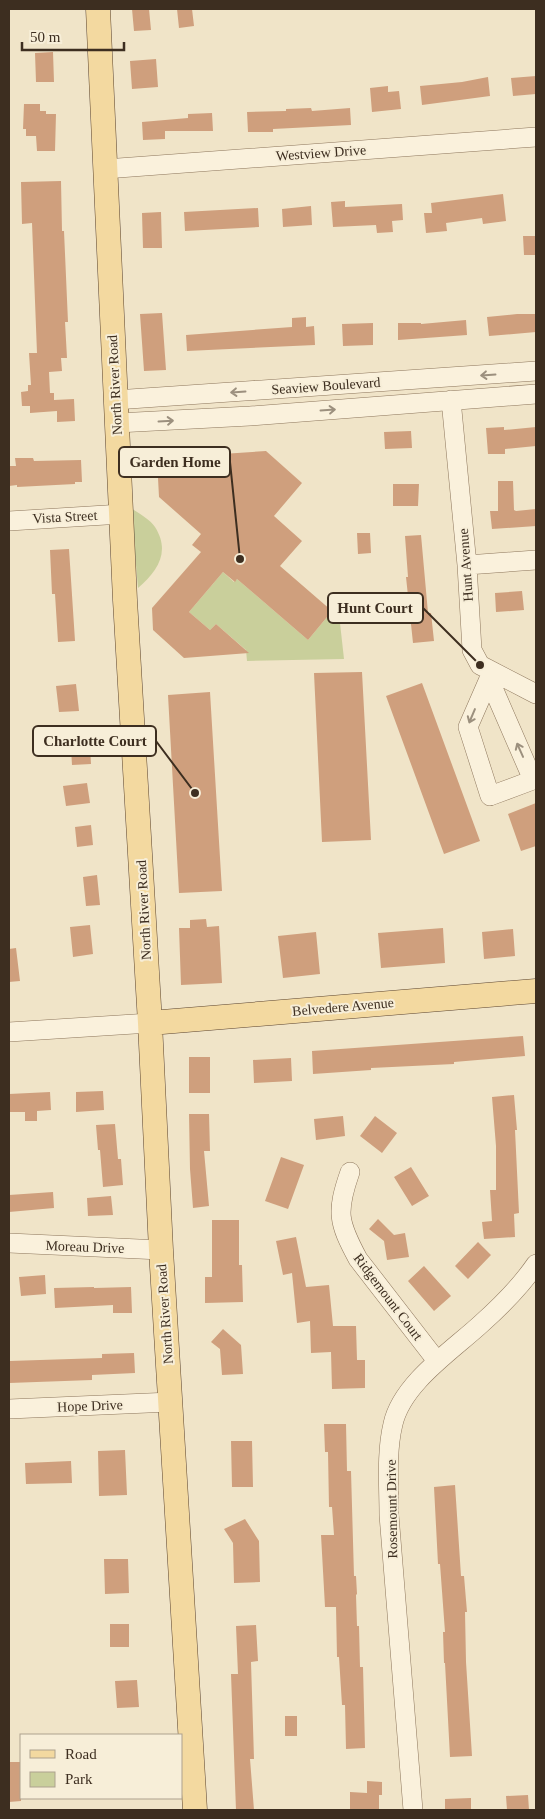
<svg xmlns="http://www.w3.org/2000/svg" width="545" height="1819" font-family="'Times New Roman',serif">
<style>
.green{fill:#c9cf9b}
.building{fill:#cf9f7d}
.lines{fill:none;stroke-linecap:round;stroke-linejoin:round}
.minor-casing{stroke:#8d765c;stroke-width:20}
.major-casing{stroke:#5b4430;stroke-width:25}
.minor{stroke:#faf1dc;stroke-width:19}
.major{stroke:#f3d9a0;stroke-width:24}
.oneway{stroke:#9c907e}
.labels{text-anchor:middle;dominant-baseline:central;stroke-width:4;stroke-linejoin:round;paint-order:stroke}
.street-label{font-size:14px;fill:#3d2e20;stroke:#f7eed8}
.leader{fill:none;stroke:#3d2e20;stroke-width:2}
.callout-dot{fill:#3d2e20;stroke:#f7eed8;stroke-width:2}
.callout{fill:#f7eed8;stroke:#3d2e20;stroke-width:2}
.callout-label{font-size:15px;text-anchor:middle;font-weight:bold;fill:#3d2e20}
</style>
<rect width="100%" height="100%" fill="#f0e4c8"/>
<!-- green -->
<path class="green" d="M 131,508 C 138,513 151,520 155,527 C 171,552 157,572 138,588 Z
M 223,572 L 234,582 L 237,579 L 308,640 L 332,611 L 339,614 L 344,659 L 247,661 L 246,650 L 216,624 L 210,630 L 189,612 Z"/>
<!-- building -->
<path class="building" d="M 132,9 L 149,9 L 151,30 L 134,31 Z
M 177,9 L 192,9 L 194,26 L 179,28 Z
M 53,52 L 54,82 L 36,82 L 35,53 Z
M 156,59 L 158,87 L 132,89 L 130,61 Z
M 536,76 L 536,94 L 513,96 L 511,78 Z
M 488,77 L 490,96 L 422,105 L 420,86 L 462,82 Z
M 388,86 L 388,92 L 399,91 L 401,109 L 372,112 L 370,88 Z
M 24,104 L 40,104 L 40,111 L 46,111 L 46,114 L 56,114 L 55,151 L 37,151 L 36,136 L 26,136 L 26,129 L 23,129 Z
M 311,108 L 312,111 L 350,108 L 351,125 L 273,129 L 273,132 L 248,132 L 247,112 L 286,111 L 286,109 Z
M 212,113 L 213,131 L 165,131 L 165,139 L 143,140 L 142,122 L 188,118 L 188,114 Z
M 61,181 L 62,231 L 64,231 L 68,322 L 65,322 L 67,358 L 61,358 L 62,371 L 49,372 L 50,393 L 54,393 L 54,400 L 74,399 L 75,421 L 57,422 L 57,411 L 30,413 L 30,406 L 22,406 L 21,392 L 28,391 L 28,385 L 31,385 L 29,353 L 37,353 L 32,223 L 22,224 L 21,182 Z
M 503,194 L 506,221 L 483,224 L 482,218 L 446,223 L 447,231 L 426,233 L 424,213 L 432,213 L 431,203 Z
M 345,201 L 345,207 L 402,204 L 403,220 L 392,221 L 393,232 L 377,233 L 376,225 L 333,227 L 331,202 Z
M 311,206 L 312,225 L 283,227 L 282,209 Z
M 258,208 L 259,227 L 185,231 L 184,212 Z
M 161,212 L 162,248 L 143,248 L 142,213 Z
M 523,236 L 536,236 L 536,255 L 524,255 Z
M 162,313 L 166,370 L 144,371 L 140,314 Z
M 517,314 L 536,314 L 536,332 L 489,336 L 487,317 Z
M 306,317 L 306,327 L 314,326 L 315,345 L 187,351 L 186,335 L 292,327 L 292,318 Z
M 466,320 L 467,335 L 398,340 L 398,323 L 421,323 L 421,324 Z
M 373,323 L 373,345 L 343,346 L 342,324 Z
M 504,427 L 504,430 L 536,427 L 536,446 L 505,449 L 505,454 L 488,454 L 486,428 Z
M 411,431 L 412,448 L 385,449 L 384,432 Z
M 266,451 L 302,483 L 274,516 L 302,541 L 280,566 L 332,611 L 308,640 L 237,579 L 235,582 L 223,572 L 189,612 L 210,630 L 216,624 L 249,653 L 184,658 L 153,630 L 152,608 L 201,552 L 192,545 L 201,534 L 159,497 L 158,478 L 177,457 Z
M 15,458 L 33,458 L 34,461 L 81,460 L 82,482 L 75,482 L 75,484 L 17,487 L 17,485 L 9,486 L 9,466 L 16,466 Z
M 498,481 L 513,481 L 514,510 L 516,511 L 536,509 L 536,526 L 492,529 L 490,511 L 498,511 Z
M 393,484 L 419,484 L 418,506 L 393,506 Z
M 357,533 L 370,533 L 371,553 L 358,554 Z
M 421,535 L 428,613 L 431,613 L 434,641 L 413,643 L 406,577 L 408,577 L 405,536 Z
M 69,549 L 75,641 L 58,642 L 55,594 L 52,594 L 50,550 Z
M 522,591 L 524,610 L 496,612 L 495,593 Z
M 362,672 L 371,840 L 322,842 L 314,673 Z
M 422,683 L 480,841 L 444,854 L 386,696 Z
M 76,684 L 79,711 L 59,712 L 56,686 Z
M 210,692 L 222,891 L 179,893 L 168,695 Z
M 89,731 L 91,764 L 72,765 L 70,732 Z
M 87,783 L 90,803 L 66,806 L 63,786 Z
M 536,803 L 536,846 L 521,851 L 508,814 Z
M 91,825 L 93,845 L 77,847 L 75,827 Z
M 97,875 L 100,905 L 86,906 L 83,877 Z
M 206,919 L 207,927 L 219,926 L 222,983 L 181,985 L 179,928 L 190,928 L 190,920 Z
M 90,925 L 93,954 L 73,957 L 70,927 Z
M 443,928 L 445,963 L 381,968 L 378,933 Z
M 513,929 L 515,956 L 484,959 L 482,932 Z
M 316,932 L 320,974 L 283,978 L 278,936 Z
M 16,948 L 20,981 L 9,982 L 9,949 Z
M 523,1036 L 525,1056 L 454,1062 L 454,1064 L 371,1068 L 371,1070 L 313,1074 L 312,1051 Z
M 189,1057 L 210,1057 L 210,1093 L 189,1093 Z
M 291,1058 L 292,1081 L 254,1083 L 253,1060 Z
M 103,1091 L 104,1110 L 76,1112 L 76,1092 Z
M 50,1092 L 51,1110 L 37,1111 L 37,1121 L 25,1121 L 25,1112 L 9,1112 L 9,1094 Z
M 514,1095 L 517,1130 L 515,1130 L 519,1213 L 514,1214 L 515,1237 L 484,1239 L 482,1222 L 492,1221 L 490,1190 L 496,1190 L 496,1146 L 492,1097 Z
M 189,1114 L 209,1114 L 210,1151 L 204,1151 L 209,1206 L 193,1208 L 190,1169 Z
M 343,1116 L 345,1136 L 316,1140 L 314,1119 Z
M 375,1116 L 397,1133 L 382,1153 L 360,1136 Z
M 115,1124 L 118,1159 L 121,1159 L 123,1185 L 103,1187 L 100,1150 L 98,1150 L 96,1125 Z
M 281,1157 L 304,1165 L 288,1209 L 265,1201 Z
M 411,1167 L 429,1196 L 412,1206 L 394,1177 Z
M 53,1192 L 54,1208 L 9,1212 L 9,1195 Z
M 111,1196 L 113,1215 L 88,1216 L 87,1198 Z
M 378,1219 L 394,1235 L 405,1233 L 409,1257 L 387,1260 L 384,1241 L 369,1229 Z
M 212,1220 L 239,1220 L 239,1265 L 242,1265 L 243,1302 L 205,1303 L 205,1277 L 212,1277 Z
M 296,1237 L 306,1287 L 329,1285 L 333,1326 L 356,1326 L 357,1360 L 365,1360 L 365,1388 L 332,1389 L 331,1352 L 311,1353 L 310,1321 L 297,1323 L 292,1273 L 283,1275 L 276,1241 Z
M 478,1242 L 491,1255 L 468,1279 L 455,1266 Z
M 424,1266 L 451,1296 L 434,1311 L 408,1281 Z
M 45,1275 L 46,1294 L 21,1296 L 19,1277 Z
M 94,1287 L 94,1288 L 131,1287 L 132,1313 L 113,1313 L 113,1305 L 55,1308 L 54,1288 Z
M 223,1329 L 241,1345 L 243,1374 L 222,1375 L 220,1349 L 211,1342 Z
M 134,1353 L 135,1373 L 92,1375 L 92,1380 L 9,1383 L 9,1361 L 102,1358 L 102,1354 Z
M 324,1424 L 346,1424 L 347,1471 L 351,1471 L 354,1576 L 356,1576 L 357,1594 L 356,1595 L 357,1626 L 359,1626 L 360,1667 L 363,1667 L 365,1748 L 346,1749 L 345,1705 L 342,1705 L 339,1657 L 337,1657 L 336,1607 L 325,1607 L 321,1535 L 334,1535 L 332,1507 L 329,1507 L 328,1452 L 325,1452 Z
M 231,1441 L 252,1441 L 253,1487 L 232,1487 Z
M 125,1450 L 127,1495 L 99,1496 L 98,1451 Z
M 71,1461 L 72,1483 L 26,1484 L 25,1463 Z
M 455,1485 L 461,1576 L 464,1576 L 467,1612 L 465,1612 L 466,1662 L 472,1756 L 450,1757 L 445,1663 L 444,1663 L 443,1632 L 445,1632 L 440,1564 L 438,1564 L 434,1487 Z
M 245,1519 L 259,1541 L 260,1582 L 234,1583 L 233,1543 L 224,1529 Z
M 104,1559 L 128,1559 L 129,1593 L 105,1594 Z
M 110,1624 L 129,1624 L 129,1647 L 110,1647 Z
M 256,1625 L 258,1661 L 251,1662 L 254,1759 L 250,1759 L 254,1810 L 236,1810 L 231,1674 L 238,1674 L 236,1626 Z
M 137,1680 L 139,1707 L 117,1708 L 115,1681 Z
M 285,1716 L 297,1716 L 297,1736 L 285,1736 Z
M 9,1762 L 21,1762 L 21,1801 L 9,1802 Z
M 367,1781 L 382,1782 L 382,1795 L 379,1795 L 379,1810 L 350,1810 L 350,1792 L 367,1793 Z
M 528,1795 L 529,1810 L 507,1810 L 506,1796 Z
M 471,1798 L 471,1810 L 445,1810 L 445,1799 Z"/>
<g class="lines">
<!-- minor casing -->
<g class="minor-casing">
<path id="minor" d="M 105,169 L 536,137
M 115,400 L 536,371
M 451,400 L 467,565 L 472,650 L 480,665 L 536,694
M 117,423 L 250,416 L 536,394
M 9,521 L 122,514
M 467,565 L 536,560
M 492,672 L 468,727 L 490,796 L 533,780 L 493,688 L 499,675
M 9,1032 L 150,1023
M 350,1172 C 336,1212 338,1222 358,1259 L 437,1361
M 9,1243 L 161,1250
M 9,1409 L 171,1402
M 413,1810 L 389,1515 C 389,1486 386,1453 393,1424 C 402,1383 453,1350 482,1323 C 502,1305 521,1286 536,1264"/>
</g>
<!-- major casing -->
<g class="major-casing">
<path id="major" d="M 98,9 L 125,600 L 150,1023 L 161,1250 L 195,1810
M 150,1023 L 536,991"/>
</g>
<!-- minor -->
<use href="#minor" class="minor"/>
<!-- major -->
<use href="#major" class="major"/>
</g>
<!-- one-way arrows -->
<defs><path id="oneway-shaft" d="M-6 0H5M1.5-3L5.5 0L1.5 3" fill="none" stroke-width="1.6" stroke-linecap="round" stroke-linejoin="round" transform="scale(1.25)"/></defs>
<g class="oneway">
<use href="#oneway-shaft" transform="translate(488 375) rotate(176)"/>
<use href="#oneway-shaft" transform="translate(238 392) rotate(176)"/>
<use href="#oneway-shaft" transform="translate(328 410) rotate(-4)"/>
<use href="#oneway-shaft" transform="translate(166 421) rotate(-3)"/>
<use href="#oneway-shaft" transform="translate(472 716) rotate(113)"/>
<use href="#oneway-shaft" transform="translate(520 750) rotate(-114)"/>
</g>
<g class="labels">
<!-- street labels -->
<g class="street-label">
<text transform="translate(321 153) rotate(-4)">Westview Drive</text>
<text transform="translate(115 385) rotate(-93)">North River Road</text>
<text transform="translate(326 386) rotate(-4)">Seaview Boulevard</text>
<text transform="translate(65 517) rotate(-3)">Vista Street</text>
<text transform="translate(466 565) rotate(-94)">Hunt Avenue</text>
<text transform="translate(144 910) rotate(-93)">North River Road</text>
<text transform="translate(343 1007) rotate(-5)">Belvedere Avenue</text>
<text transform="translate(85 1247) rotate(2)">Moreau Drive</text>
<text transform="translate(388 1297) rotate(53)">Ridgemount Court</text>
<text transform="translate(165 1314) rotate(-94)">North River Road</text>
<text transform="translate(90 1406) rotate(-2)">Hope Drive</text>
<text transform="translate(392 1509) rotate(-91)">Rosemount Drive</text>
</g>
</g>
<!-- callouts -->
<path class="leader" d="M240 559L230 462M480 665L423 608M195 793L156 741"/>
<g class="callout-dot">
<circle cx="240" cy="559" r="5"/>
<circle cx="480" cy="665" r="5"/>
<circle cx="195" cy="793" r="5"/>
</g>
<g class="callout">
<rect x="119" y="447" width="111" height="30" rx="5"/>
<rect x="328" y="593" width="95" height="30" rx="5"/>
<rect x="33" y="726" width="123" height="30" rx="5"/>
</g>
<g class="callout-label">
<text x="175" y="467">Garden Home</text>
<text x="375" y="613">Hunt Court</text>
<text x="95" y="746">Charlotte Court</text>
</g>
<!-- border -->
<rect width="545" height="1819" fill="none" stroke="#3d2e20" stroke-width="20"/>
<!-- legend -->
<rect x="20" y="1734" width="162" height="65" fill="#f7eed8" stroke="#ada18e"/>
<rect x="30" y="1750" width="25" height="8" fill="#f3d9a0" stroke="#ada18e"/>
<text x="65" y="1759" font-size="15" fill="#3d2e20">Road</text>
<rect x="30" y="1772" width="25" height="15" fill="#c9cf9b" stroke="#ada18e"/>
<text x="65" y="1784" font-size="15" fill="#3d2e20">Park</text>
<!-- scale -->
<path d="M22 42v8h102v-8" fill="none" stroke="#3d2e20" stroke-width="2.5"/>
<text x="30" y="42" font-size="15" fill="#3d2e20" stroke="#f7eed8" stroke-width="4" paint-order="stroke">50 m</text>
</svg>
